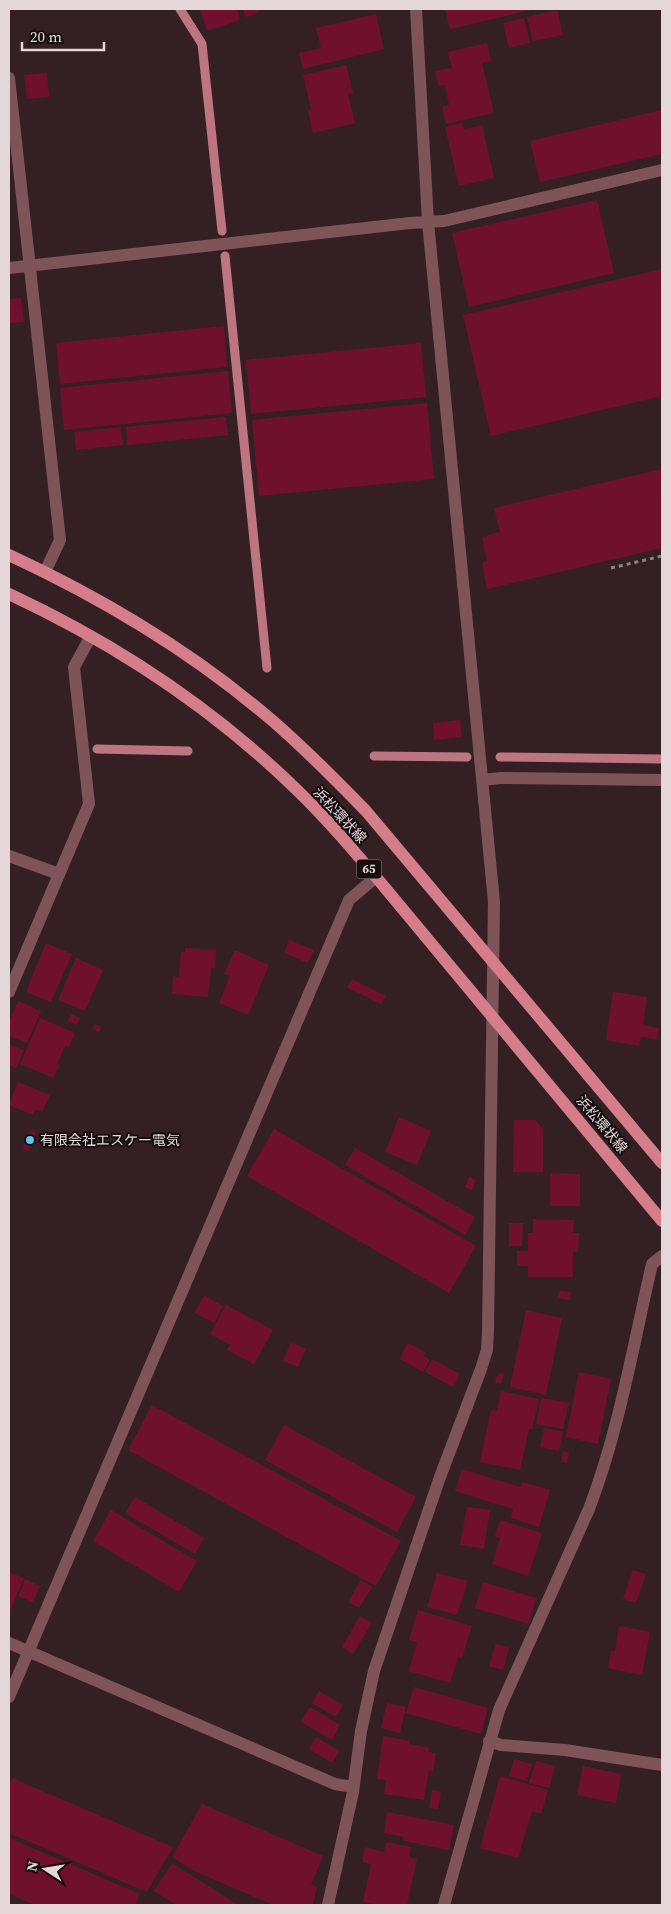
<svg xmlns="http://www.w3.org/2000/svg" width="671" height="1914" font-family="'Source Serif 4','Noto Sans JP',serif">
<style>
.lines{fill:none;stroke-linecap:round;stroke-linejoin:round}
.stream{stroke:#bd7584;stroke-width:9}
.building{fill:#70102f}
.path{stroke:#928184;stroke-width:3;stroke-dasharray:4 4;stroke-linecap:butt}
.minor{stroke:#7e535a;stroke-width:12}
.primary{stroke:#d57d8d;stroke-width:12}
.poi-dot{fill:#5ac8e6;stroke:#150d0e;stroke-width:2}
.labels{text-anchor:middle;dominant-baseline:central;stroke-width:4;stroke-linejoin:round;paint-order:stroke}
.shield{fill:#150d0e;stroke:#a79a9c;stroke-width:1}
.shield-label{font-size:12px;font-weight:bold;fill:#e5d7d9}
.street-label{font-size:14px;fill:#e5d7d9;stroke:#150d0e}
.poi-label{font-size:14px;fill:#e5d7d9;stroke:#150d0e;text-anchor:start}
</style>
<rect width="100%" height="100%" fill="#342023"/>
<g class="lines">
<!-- stream -->
<path class="stream" d="M 180,9 L 202,44 L 222,231
M 225,256 L 267,668
M 97,749 L 188,751
M 374,756 L 467,757
M 500,757 L 662,759"/>
</g>
<!-- building -->
<path class="building" d="M 200,9 L 237,9 L 240,20 L 207,31 Z
M 243,9 L 259,9 L 260,12 L 246,17 Z
M 445,9 L 535,9 L 450,29 Z
M 557,10 L 563,35 L 533,41 L 527,17 Z
M 376,14 L 384,49 L 303,69 L 299,53 L 321,48 L 316,28 Z
M 524,18 L 530,43 L 509,48 L 503,23 Z
M 487,43 L 491,61 L 482,63 L 494,113 L 446,124 L 442,106 L 449,105 L 445,85 L 439,86 L 435,71 L 452,68 L 448,52 Z
M 346,65 L 353,93 L 348,94 L 355,123 L 313,133 L 308,110 L 311,109 L 303,75 Z
M 47,73 L 49,97 L 27,99 L 24,75 Z
M 662,110 L 662,154 L 540,182 L 530,141 Z
M 462,123 L 464,129 L 482,125 L 494,178 L 459,186 L 445,127 Z
M 597,200 L 614,273 L 469,307 L 452,233 Z
M 662,269 L 662,396 L 491,436 L 463,315 Z
M 21,298 L 24,322 L 9,323 L 9,299 Z
M 224,326 L 227,367 L 60,384 L 56,343 Z
M 421,343 L 426,397 L 251,414 L 246,360 Z
M 228,371 L 232,413 L 64,430 L 60,388 Z
M 427,403 L 434,479 L 259,496 L 252,420 Z
M 226,417 L 228,435 L 127,445 L 126,427 Z
M 121,427 L 123,445 L 76,450 L 74,432 Z
M 662,469 L 662,548 L 487,589 L 482,563 L 487,561 L 482,537 L 500,532 L 494,508 Z
M 460,720 L 462,737 L 434,740 L 433,723 Z
M 289,940 L 314,950 L 308,963 L 284,953 Z
M 46,943 L 72,954 L 51,1002 L 26,992 Z
M 185,948 L 216,950 L 215,968 L 211,968 L 208,997 L 172,994 L 173,976 L 179,977 L 181,952 L 185,952 Z
M 235,950 L 269,965 L 248,1015 L 219,1003 L 230,976 L 224,974 Z
M 76,958 L 103,970 L 85,1011 L 58,1000 Z
M 352,979 L 386,996 L 381,1004 L 347,987 Z
M 613,992 L 647,997 L 643,1025 L 659,1028 L 657,1039 L 641,1037 L 639,1046 L 606,1040 Z
M 18,1001 L 41,1011 L 27,1043 L 9,1036 L 9,1022 Z
M 71,1014 L 80,1018 L 77,1025 L 68,1021 Z
M 40,1018 L 75,1033 L 69,1047 L 65,1046 L 57,1064 L 60,1065 L 53,1078 L 20,1064 Z
M 95,1024 L 101,1027 L 99,1032 L 92,1029 Z
M 9,1044 L 24,1050 L 16,1068 L 9,1065 Z
M 18,1082 L 50,1095 L 42,1112 L 35,1109 L 33,1115 L 9,1105 Z
M 399,1117 L 431,1131 L 417,1165 L 385,1152 Z
M 514,1120 L 535,1120 L 543,1129 L 543,1172 L 513,1172 Z
M 274,1129 L 476,1246 L 449,1293 L 247,1176 Z
M 30,1130 L 37,1133 L 29,1151 L 23,1148 Z
M 355,1148 L 475,1217 L 465,1235 L 345,1165 Z
M 550,1173 L 580,1174 L 580,1206 L 550,1206 Z
M 469,1177 L 476,1180 L 472,1190 L 465,1187 Z
M 533,1219 L 574,1220 L 573,1233 L 579,1233 L 578,1252 L 573,1252 L 573,1277 L 528,1277 L 528,1266 L 517,1266 L 517,1251 L 528,1251 L 528,1233 L 533,1233 Z
M 509,1223 L 523,1223 L 522,1246 L 509,1246 Z
M 559,1291 L 571,1292 L 570,1300 L 558,1298 Z
M 204,1295 L 223,1306 L 214,1323 L 195,1313 Z
M 226,1305 L 273,1330 L 254,1364 L 227,1350 L 230,1345 L 210,1334 Z
M 526,1310 L 562,1318 L 546,1395 L 510,1387 Z
M 291,1342 L 306,1349 L 298,1367 L 283,1361 Z
M 408,1343 L 426,1353 L 423,1356 L 430,1360 L 423,1372 L 400,1359 Z
M 432,1359 L 460,1374 L 453,1387 L 425,1372 Z
M 579,1372 L 611,1379 L 598,1444 L 566,1437 Z
M 498,1373 L 504,1374 L 501,1384 L 495,1382 Z
M 501,1391 L 539,1399 L 532,1429 L 529,1429 L 520,1470 L 480,1462 L 491,1410 L 497,1411 Z
M 541,1398 L 569,1403 L 563,1429 L 536,1424 Z
M 152,1405 L 401,1541 L 376,1586 L 128,1450 Z
M 284,1425 L 416,1497 L 397,1532 L 265,1460 Z
M 544,1428 L 563,1432 L 559,1451 L 540,1447 Z
M 563,1451 L 569,1453 L 567,1463 L 561,1462 Z
M 462,1469 L 520,1487 L 522,1482 L 550,1490 L 539,1527 L 511,1518 L 513,1509 L 455,1491 Z
M 135,1497 L 204,1538 L 195,1554 L 125,1513 Z
M 467,1507 L 490,1510 L 484,1549 L 460,1545 Z
M 111,1510 L 197,1561 L 179,1592 L 93,1541 Z
M 500,1520 L 542,1533 L 528,1576 L 492,1564 L 500,1538 L 495,1536 Z
M 633,1570 L 646,1574 L 636,1603 L 623,1599 Z
M 9,1572 L 24,1578 L 9,1613 Z
M 437,1573 L 468,1581 L 457,1615 L 427,1607 Z
M 25,1579 L 40,1586 L 33,1602 L 18,1596 Z
M 361,1580 L 372,1587 L 359,1608 L 348,1602 Z
M 483,1582 L 536,1598 L 529,1624 L 475,1608 Z
M 418,1610 L 472,1626 L 462,1658 L 458,1657 L 450,1683 L 409,1671 L 417,1642 L 409,1640 Z
M 360,1616 L 372,1623 L 353,1654 L 342,1647 Z
M 619,1626 L 650,1632 L 642,1675 L 608,1668 L 611,1651 L 615,1651 Z
M 496,1644 L 509,1648 L 503,1670 L 489,1666 Z
M 414,1687 L 488,1708 L 481,1734 L 406,1713 Z
M 319,1691 L 343,1705 L 336,1717 L 312,1703 Z
M 387,1703 L 406,1707 L 400,1733 L 381,1728 Z
M 310,1707 L 340,1725 L 332,1740 L 301,1722 Z
M 383,1736 L 410,1741 L 409,1744 L 429,1748 L 428,1752 L 436,1753 L 433,1771 L 429,1770 L 424,1800 L 384,1794 L 386,1780 L 377,1779 Z
M 316,1737 L 340,1751 L 332,1763 L 309,1749 Z
M 514,1759 L 532,1764 L 527,1781 L 509,1776 Z
M 536,1761 L 555,1766 L 549,1788 L 529,1783 Z
M 583,1766 L 621,1774 L 616,1803 L 577,1795 Z
M 500,1776 L 548,1790 L 541,1814 L 532,1811 L 518,1858 L 480,1848 Z
M 12,1778 L 173,1847 L 147,1892 L 9,1833 L 9,1786 Z
M 432,1790 L 441,1792 L 438,1809 L 429,1808 Z
M 202,1804 L 323,1856 L 311,1884 L 317,1887 L 313,1905 L 273,1905 L 192,1870 L 172,1857 Z
M 387,1812 L 454,1825 L 449,1850 L 403,1841 L 403,1837 L 384,1833 Z
M 9,1838 L 140,1894 L 135,1905 L 35,1905 L 9,1894 Z
M 386,1842 L 411,1847 L 409,1857 L 417,1859 L 407,1905 L 378,1905 L 363,1902 L 371,1864 L 362,1862 L 365,1847 L 384,1852 Z
M 172,1863 L 238,1905 L 176,1905 L 154,1891 Z"/>
<g class="lines">
<!-- path -->
<path class="path" d="M 611,568 L 662,556"/>
<!-- minor -->
<path class="minor" d="M 9,78 L 60,540 L 45,572
M 9,268 L 410,223 L 444,221 L 662,170
M 482,780 L 500,778 L 662,780
M 9,856 L 59,874
M 9,992 L 89,804 L 74,667 L 91,636
M 9,1643 L 335,1784 L 353,1787
M 9,1697 L 349,900 L 376,877
M 489,1741 L 501,1745 L 565,1750 L 662,1765
M 328,1905 L 353,1792 L 361,1731 L 374,1671 L 440,1477 L 481,1369 L 487,1350 L 488,1331 L 494,902 L 428,222 L 416,9
M 444,1905 L 499,1710 L 589,1509 C 619,1431 633,1346 652,1264 L 662,1256"/>
<!-- primary -->
<path class="primary" d="M 9,555 C 104,599 194,653 274,722 C 306,750 336,780 366,811 L 662,1163
M 9,594 C 114,643 214,709 297,790 C 327,819 354,851 381,883 L 662,1221"/>
</g>
<!-- markers -->
<circle class="poi-dot" cx="30" cy="1140" r="5"/>
<g class="labels">
<!-- shield labels -->
<rect class="shield" x="356.5" y="859.5" width="25" height="19" rx="4"/>
<g class="shield-label">
<text x="369" y="869">65</text>
</g>
<!-- street labels -->
<g class="street-label">
<text transform="translate(340 815) rotate(47)">浜松環状線</text>
<text transform="translate(602 1124) rotate(50)">浜松環状線</text>
</g>
<!-- poi labels -->
<g class="poi-label">
<text x="40" y="1140">有限会社エスケー電気</text>
</g>
</g>
<!-- border -->
<rect width="671" height="1914" fill="none" stroke="#e5d7d9" stroke-width="20"/>
<!-- north arrow -->
<g transform="translate(45 1869) rotate(282)" stroke="#150d0e" stroke-width="4" paint-order="stroke">
<path d="M0-4L9 19L0 12L-9 19Z" fill="#e5d7d9"/>
<text y="-8" font-size="14" font-weight="bold" text-anchor="middle" fill="#e5d7d9">N</text>
</g>
<!-- scale -->
<path d="M22 42v8h82v-8" fill="none" stroke="#e5d7d9" stroke-width="2.5"/>
<text x="30" y="42" font-size="15" fill="#e5d7d9" stroke="#150d0e" stroke-width="4" paint-order="stroke">20 m</text>
</svg>
